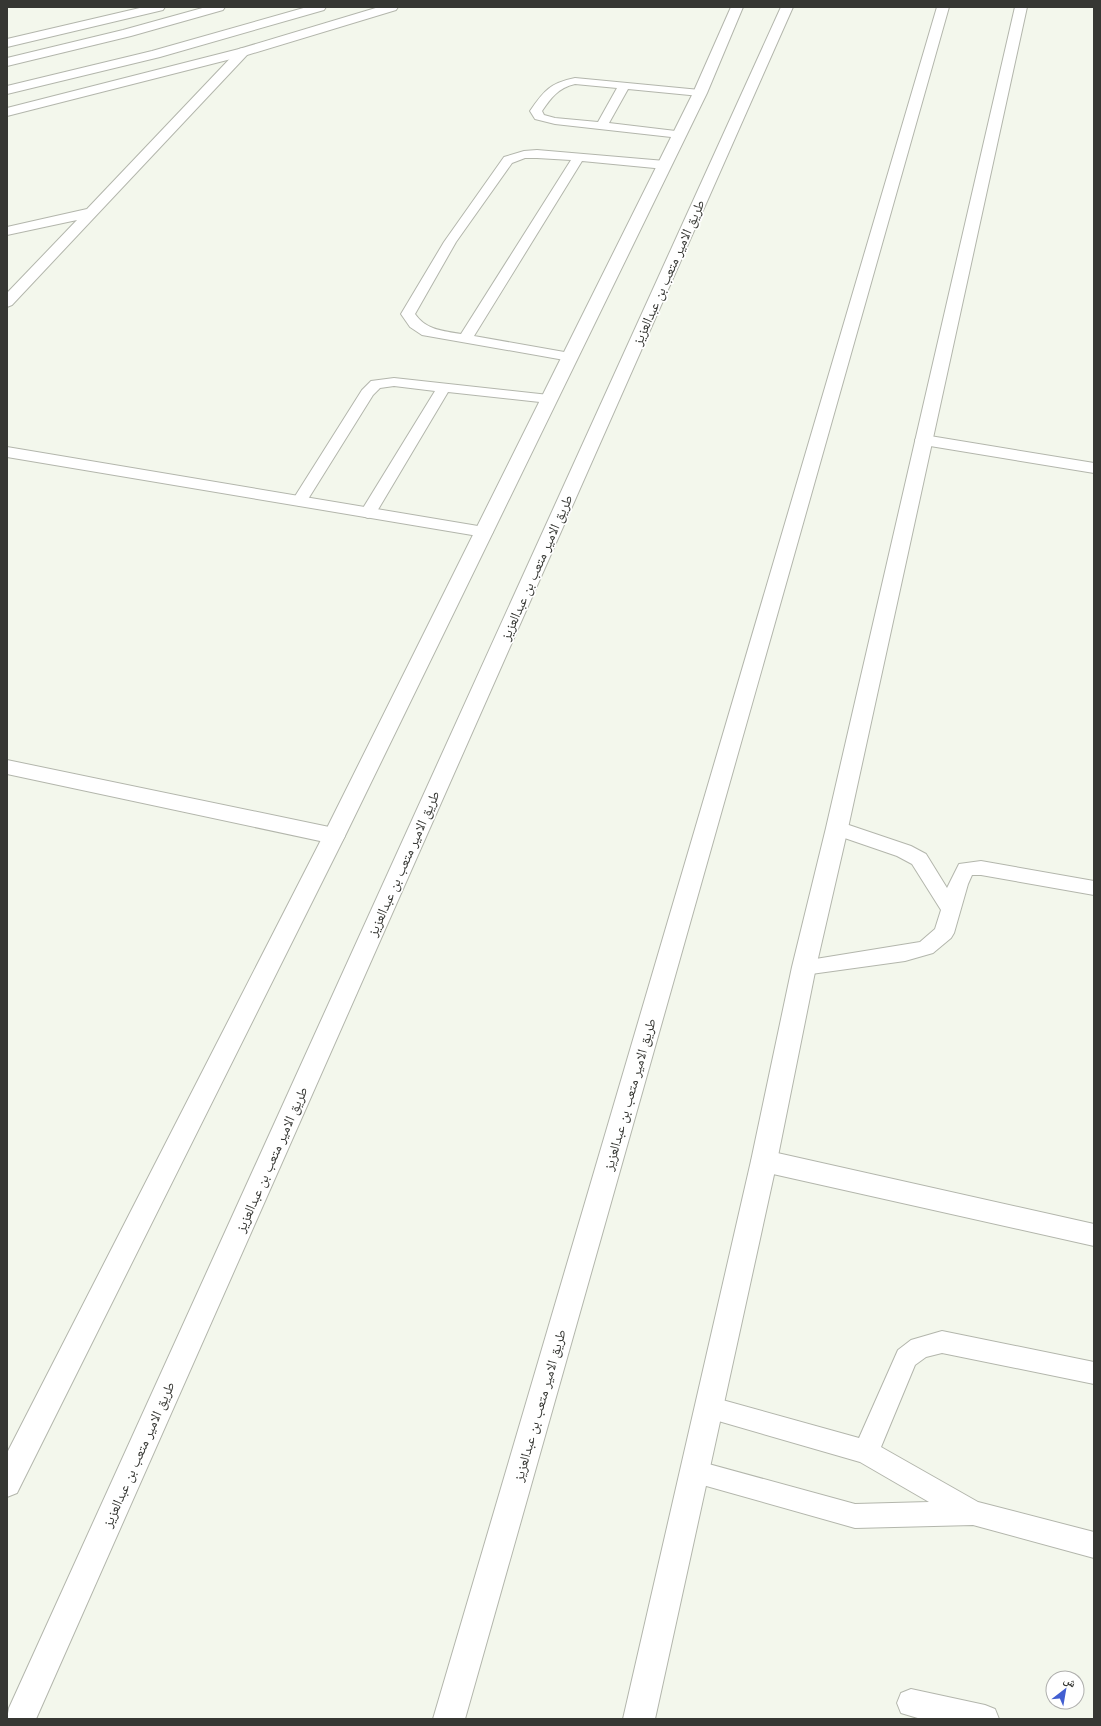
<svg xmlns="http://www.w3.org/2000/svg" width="1101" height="1726" font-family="'Noto Sans','Noto Naskh Arabic',sans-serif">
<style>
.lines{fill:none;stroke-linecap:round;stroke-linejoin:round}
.lane-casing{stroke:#b3b6ac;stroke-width:2}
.street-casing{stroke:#b3b6ac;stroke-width:2}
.secondary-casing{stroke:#b3b6ac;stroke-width:2}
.primary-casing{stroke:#b3b6ac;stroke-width:2}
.lane{fill:#fff;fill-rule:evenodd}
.street{fill:#fff;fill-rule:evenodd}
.secondary{fill:#fff;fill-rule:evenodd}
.primary{fill:#fff;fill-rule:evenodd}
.labels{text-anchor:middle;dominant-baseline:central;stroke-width:3.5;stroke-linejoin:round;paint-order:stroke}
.street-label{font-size:14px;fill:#363733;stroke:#fff}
</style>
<rect width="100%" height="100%" fill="#f3f7ec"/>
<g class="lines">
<!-- lane casing -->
<g class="lane-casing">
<path id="lane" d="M 575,78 L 700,90 L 706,93 L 700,96 L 628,89 L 609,123 L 684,132 L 686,134 L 684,136 L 680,138 L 555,124 L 535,119 L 530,111 C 544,91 550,83 575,78 ZM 575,84 L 617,88 L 598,122 L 555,118 L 544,115 L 542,111 C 551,98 558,88 575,84 Z
M 537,150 L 665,161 L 669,162 L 671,165 L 669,168 L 665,169 L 582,161 L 474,336 L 570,353 L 575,354 L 577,357 L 575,360 L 570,361 L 422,335 L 410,327 L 401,314 L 444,242 L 504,157 L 524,151 ZM 525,158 L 537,158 L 571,160 L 461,334 C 443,331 426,330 415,314 L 456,242 L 512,163 Z
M 394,378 L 549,395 L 554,396 L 556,399 L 554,402 L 549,403 L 448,392 L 376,513 L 373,516 L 368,518 L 363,516 L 360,513 L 435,391 L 394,386 L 380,388 L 373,395 L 305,504 L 300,506 L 295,504 L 292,501 L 362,390 L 371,381 Z
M 837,821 L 911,846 L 926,854 L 947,888 L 959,864 L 981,861 L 1094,881 L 1094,895 L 981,875 L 972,875 L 968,884 L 954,933 L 951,938 L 933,953 L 905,961 L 804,975 L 797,972 L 794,967 L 797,962 L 920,942 L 935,929 L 941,910 L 912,864 L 897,856 L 830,833 L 828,828 L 830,823 Z
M 942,1331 L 1094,1362 L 1094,1384 L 942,1353 L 926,1357 L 915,1365 L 881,1447 L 978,1502 L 1094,1532 L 1094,1558 L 973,1525 L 855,1528 L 685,1480 L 681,1472 L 685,1464 L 694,1460 L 855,1504 L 929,1502 L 860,1462 L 708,1418 L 699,1415 L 696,1407 L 699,1399 L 708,1396 L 859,1438 L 898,1350 L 911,1340 Z
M 911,1689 L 985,1705 L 995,1709 L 999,1719 L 921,1719 L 901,1713 L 897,1703 L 901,1693 Z"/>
</g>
<!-- street casing -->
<g class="street-casing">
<path id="street" d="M 243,48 L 247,49 L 249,52 L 247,55 L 12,305 L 7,307 L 7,293 L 77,220 L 7,235 L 7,227 L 87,209 L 239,49 Z
M 924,435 L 1094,463 L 1094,473 L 918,444 L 915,440 L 918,436 Z
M 7,447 L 484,527 L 490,528 L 493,532 L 490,536 L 484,537 L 7,457 Z
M 7,760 L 334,828 L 342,831 L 345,836 L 342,841 L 334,844 L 7,774 Z
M 764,1150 L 1094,1224 L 1094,1246 L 764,1172 L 755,1168 L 751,1161 L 755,1154 Z"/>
</g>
<!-- secondary casing -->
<g class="secondary-casing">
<path id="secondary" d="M 144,7 L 165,7 L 163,10 L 7,47 L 7,39 Z
M 206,7 L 225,7 L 223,10 L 131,36 L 7,66 L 7,58 L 123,30 Z
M 307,7 L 326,7 L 324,10 L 160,57 L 7,94 L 7,86 L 152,51 Z
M 379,7 L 398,7 L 396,10 L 247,55 L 7,116 L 7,108 L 239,49 Z
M 731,7 L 743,7 L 707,93 L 345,836 L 17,1493 L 7,1497 L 7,1453 L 323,836 L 693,93 Z
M 1015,7 L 1027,7 L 848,828 L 816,967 L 777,1161 L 655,1719 L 623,1719 L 751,1161 L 792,967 L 826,828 Z"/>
</g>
<!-- primary casing -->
<g class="primary-casing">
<path id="primary" d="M 781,7 L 793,7 L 36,1719 L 7,1719 L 9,1708 Z
M 937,7 L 949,7 L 465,1719 L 433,1719 Z"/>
</g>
<!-- lane -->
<use href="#lane" class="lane"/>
<!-- street -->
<use href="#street" class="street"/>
<!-- secondary -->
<use href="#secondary" class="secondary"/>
<!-- primary -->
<use href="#primary" class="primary"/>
</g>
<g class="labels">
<!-- street labels -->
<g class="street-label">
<text transform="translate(668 272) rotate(-66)">طريق الامير متعب بن عبدالعزيز</text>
<text transform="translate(536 567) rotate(-66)">طريق الامير متعب بن عبدالعزيز</text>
<text transform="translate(403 863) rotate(-66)">طريق الامير متعب بن عبدالعزيز</text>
<text transform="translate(629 1094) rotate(-74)">طريق الامير متعب بن عبدالعزيز</text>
<text transform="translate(271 1159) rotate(-66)">طريق الامير متعب بن عبدالعزيز</text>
<text transform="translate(539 1405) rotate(-74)">طريق الامير متعب بن عبدالعزيز</text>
<text transform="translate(138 1454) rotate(-66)">طريق الامير متعب بن عبدالعزيز</text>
</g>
</g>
<!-- border -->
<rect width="1101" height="1726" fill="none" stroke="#363733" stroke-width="16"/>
<!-- north arrow -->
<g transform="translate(1065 1690) rotate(31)"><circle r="19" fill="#ffffff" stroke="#afafad"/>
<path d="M0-3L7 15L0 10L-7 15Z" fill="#425fd1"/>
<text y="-6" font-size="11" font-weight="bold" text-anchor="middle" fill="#363733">ش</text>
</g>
</svg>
